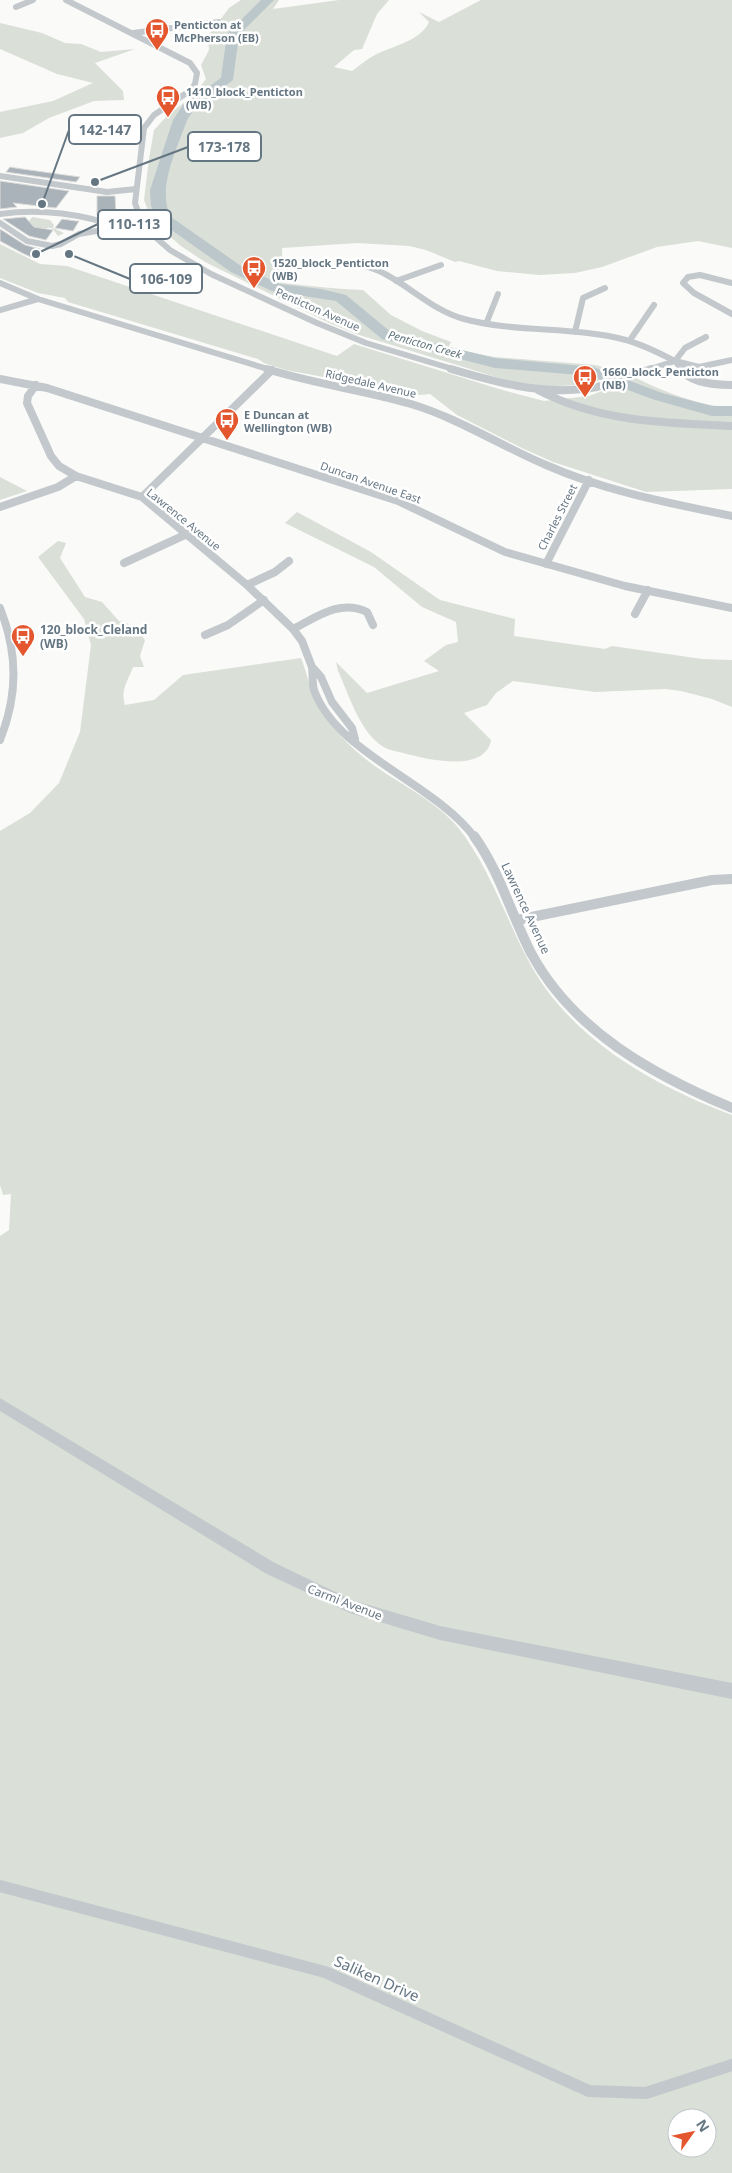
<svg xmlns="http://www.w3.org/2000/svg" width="732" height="2173" font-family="'Noto Sans',sans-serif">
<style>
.green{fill:#dadfd7;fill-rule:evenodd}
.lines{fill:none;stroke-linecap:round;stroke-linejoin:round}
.river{fill:#bbc7cb;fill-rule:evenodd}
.building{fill:#aab3b9;stroke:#dcdcda}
.minor-far3{stroke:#c3c8cc;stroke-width:6}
.minor-far2{stroke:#c3c8cc;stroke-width:8}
.minor-far1{stroke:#c3c8cc;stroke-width:10}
.minor{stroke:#c3c8cc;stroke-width:12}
.tertiary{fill:#c3c8cc;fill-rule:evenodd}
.labels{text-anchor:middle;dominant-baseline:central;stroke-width:5;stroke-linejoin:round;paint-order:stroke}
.far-poi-label{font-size:11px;font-weight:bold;fill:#657683;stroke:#fff;text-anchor:start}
.far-street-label{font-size:11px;fill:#657683;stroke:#fff}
.far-water-label{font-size:11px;font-style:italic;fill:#60757c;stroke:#fff}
.poi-label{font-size:12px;font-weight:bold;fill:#657683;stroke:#fff;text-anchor:start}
.street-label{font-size:12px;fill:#657683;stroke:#fff}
.near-street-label{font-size:15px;fill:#657683;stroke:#fff}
.leader{fill:none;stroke:#657683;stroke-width:2}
.callout-dot{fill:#657683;stroke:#fff;stroke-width:2}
.callout{fill:#fff;stroke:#657683;stroke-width:2}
.callout-label{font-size:14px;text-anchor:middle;font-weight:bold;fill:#657683}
</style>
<rect width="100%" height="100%" fill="#fafaf8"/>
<!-- green -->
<path class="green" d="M 241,0 L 279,0 L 273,9 L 339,0 L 389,0 L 377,14 L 362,49 L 354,50 L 334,67 L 352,71 C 359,66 367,59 375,55 C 392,46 421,41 429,22 L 419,12 L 439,22 L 481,0 L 732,0 L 732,248 L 698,241 L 657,247 L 602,267 L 575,273 L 539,275 L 497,271 L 459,261 L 455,262 L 426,250 L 409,246 L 357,243 L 282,248 L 283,283 C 310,286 336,289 363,290 L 391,315 L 422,331 L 451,342 L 448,348 L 494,357 L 595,365 L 624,373 L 594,382 L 574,385 L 550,387 L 509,381 L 356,334 L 329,323 L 205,262 L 181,246 L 152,221 L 144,200 L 149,159 L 154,130 L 168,115 L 194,95 L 206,79 L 201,65 L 209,50 L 208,36 L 229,8 Z
M 0,23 L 42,33 L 65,43 L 81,44 L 101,52 L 135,49 L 95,63 L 123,91 L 124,100 L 94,101 L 49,118 L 23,133 L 0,138 L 0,112 L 53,101 L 93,83 L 57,74 L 0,49 Z
M 32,217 L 50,220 L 54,225 L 53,228 L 64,233 L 58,236 L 52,228 L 36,228 L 32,230 L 27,224 Z
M 0,244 L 40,264 L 67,266 L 337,356 L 354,344 L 499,389 L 544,401 L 589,396 L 636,378 C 666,393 698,405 732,408 L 732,489 L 646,492 L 553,462 L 524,449 L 457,415 L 430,394 L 420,395 L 286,370 L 264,363 L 258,359 L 68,302 L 65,298 L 38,293 L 0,278 Z
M 0,477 L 27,491 L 0,500 Z
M 297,512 L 371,552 L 440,600 L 515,619 L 514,636 L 605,649 L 612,646 L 702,659 L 732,660 L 732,707 L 712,699 L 681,691 L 665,689 L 595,692 L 513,681 L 496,693 L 487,705 L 464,713 L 491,740 C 485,774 426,759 403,753 C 397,751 387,750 382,746 C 359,730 349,695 338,671 L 336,662 L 367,693 L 439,671 L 424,661 L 446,645 L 458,642 L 456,622 L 422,607 L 374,567 L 285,523 Z
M 58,541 L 66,543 L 60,558 L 85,597 L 102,602 L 119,621 C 131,622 138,631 145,640 L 140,656 L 144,667 L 133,667 C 128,681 120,690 125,705 L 154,700 L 183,675 L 301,658 C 306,670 308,682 313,694 C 322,713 340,737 356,751 C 387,779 428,794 456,825 C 488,864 504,914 527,958 C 567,1037 652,1085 732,1115 L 732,2173 L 0,2173 L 0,1236 L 9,1230 L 11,1194 L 3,1195 L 0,1185 L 0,831 L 30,813 L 59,783 L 80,732 L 91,645 L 84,619 L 38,557 ZM 677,2118 L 707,2118 L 707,2148 L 677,2148 Z"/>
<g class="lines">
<!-- river -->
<path class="river" d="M 261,0 L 274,0 L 239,35 L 233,80 L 193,111 L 187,120 C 177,149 156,189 171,217 L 241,266 L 280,284 L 321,289 L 346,295 L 392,333 L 495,358 L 593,367 L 662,393 L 712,406 L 732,406 L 732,416 L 712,416 L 652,399 L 591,376 L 495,368 L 382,339 L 336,301 L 272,291 L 231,272 L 160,222 L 151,206 L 150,190 L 173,120 L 183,105 L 221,78 L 227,34 Z"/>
</g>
<!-- building -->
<path class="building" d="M 10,167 L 22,169 L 80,177 L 76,182 L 6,172 Z
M 0,181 L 69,191 L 56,208 L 13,203 L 17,207 L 0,209 Z
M 97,196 L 115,196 L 116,213 L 112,218 L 97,215 Z
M 25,217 L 34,227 L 53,230 L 46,240 L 29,236 L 3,219 Z
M 62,219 L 76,221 L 79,221 L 73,231 L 55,228 Z
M 0,229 L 25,245 L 40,249 L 33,258 L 22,253 L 0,241 Z"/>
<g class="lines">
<!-- minor-far3 -->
<path class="minor-far3" d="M 66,0 L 190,63 L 197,73 L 195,84 L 191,90 L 154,115 L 144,128 L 135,203 L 141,220 L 153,235 L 170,250 L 211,274 L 317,323 L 366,343 L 456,370
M 16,7 L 33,0
M 133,33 L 219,22
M 0,176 L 107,192 L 136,189
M 0,214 C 40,208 84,214 121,228
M 0,223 L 27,241 L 52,246 L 61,244 L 79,234 L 143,223
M 353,263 C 364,266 375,268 385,274 C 412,288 434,311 464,319 C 517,333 573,326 626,340 C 644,345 659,353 675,361 L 685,348 L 706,337
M 396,281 L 441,265
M 0,283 L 38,299 L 271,370
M 732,283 L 700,275 L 688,277 L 683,283 L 694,293 L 732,314
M 0,310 L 38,299
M 486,324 L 498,294
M 575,332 L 583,298 L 605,288
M 630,340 L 654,305
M 675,361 L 682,370
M 647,370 L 675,361 L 699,367 L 732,360"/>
<!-- minor-far2 -->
<path class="minor-far2" d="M 267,369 C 314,384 364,390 411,404 C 458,418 501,446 546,465 C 605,491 669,503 732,516
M 451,369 C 495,382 538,394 584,389 C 607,387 629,376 651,369
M 681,369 C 690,383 717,385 732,385
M 0,379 L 47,388 L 398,501 L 505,552 L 625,586 L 732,608
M 36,385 L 28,396 L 27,403 L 51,456 L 59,466 L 76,476 L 142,497 L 247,585 L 293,629 L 302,641 L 312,667 L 321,677 L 332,702 L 352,728 L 355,739
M 538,390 C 599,422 664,423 732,426
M 142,497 L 272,370
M 0,507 L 58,487 L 76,476
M 124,563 L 187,534
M 546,564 L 589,480
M 247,585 L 275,572 L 289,561
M 0,608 C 18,653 18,695 0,740
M 635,614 L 648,590
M 293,629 C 317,617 340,599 367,612 L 373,625
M 205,635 L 228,625 L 264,600
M 312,667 C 313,674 312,683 314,690 C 337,754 435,783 475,838"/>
<!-- minor-far1 -->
<path class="minor-far1" d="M 474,836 C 500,872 511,914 531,953 C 573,1031 653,1075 732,1108
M 517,920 L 712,880 L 732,879"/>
<!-- minor -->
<path class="minor" d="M 0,1886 L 325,1972 L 589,2091 L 646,2093 L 732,2065"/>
<!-- tertiary -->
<path class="tertiary" d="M 0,1398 L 275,1563 L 352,1600 L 440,1626 L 732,1683 L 732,1699 L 440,1640 L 350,1613 L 265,1573 L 0,1411 Z"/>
</g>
<!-- icons -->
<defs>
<g id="bus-pin" transform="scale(1.25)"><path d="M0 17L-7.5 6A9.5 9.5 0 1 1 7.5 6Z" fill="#e4572e" stroke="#fff"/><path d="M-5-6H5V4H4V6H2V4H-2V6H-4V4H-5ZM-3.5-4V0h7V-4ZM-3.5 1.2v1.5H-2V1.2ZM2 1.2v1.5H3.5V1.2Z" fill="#fff"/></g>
</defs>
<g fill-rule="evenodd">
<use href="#bus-pin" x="157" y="30"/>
<use href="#bus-pin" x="168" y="97"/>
<use href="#bus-pin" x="254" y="268"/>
<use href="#bus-pin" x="585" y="377"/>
<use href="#bus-pin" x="227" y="420"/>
<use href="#bus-pin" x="23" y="636"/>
</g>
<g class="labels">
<!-- far-poi labels -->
<g class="far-poi-label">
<text x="174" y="24">Penticton at<tspan x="174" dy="13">McPherson (EB)</tspan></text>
<text x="186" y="91">1410_block_Penticton<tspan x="186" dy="13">(WB)</tspan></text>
<text x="272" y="262">1520_block_Penticton<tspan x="272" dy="13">(WB)</tspan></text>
<text x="602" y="371">1660_block_Penticton<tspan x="602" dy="13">(NB)</tspan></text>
<text x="244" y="414">E Duncan at<tspan x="244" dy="13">Wellington (WB)</tspan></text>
</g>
<!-- far-street labels -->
<g class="far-street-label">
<text transform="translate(318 309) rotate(24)">Penticton Avenue</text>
<text transform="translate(371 383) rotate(13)">Ridgedale Avenue</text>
<text transform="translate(371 482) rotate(19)">Duncan Avenue East</text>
<text transform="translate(557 517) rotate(-63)">Charles Street</text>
<text transform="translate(184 519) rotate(39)">Lawrence Avenue</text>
</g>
<!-- far-water labels -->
<g class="far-water-label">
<text transform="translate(425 344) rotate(16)">Penticton Creek</text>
</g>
<!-- poi labels -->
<g class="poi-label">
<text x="40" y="629">120_block_Cleland<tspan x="40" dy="14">(WB)</tspan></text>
</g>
<!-- street labels -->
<g class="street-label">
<text transform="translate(526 908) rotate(65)">Lawrence Avenue</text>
<text transform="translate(345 1602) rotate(21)">Carmi Avenue</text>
</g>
<!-- near-street labels -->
<g class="near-street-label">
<text transform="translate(377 1978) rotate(24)">Saliken Drive</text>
</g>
</g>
<!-- callouts -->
<path class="leader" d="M42 204L69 130M95 182L188 147M36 254L98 224M69 254L130 279"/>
<g class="callout-dot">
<circle cx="42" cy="204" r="5"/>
<circle cx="95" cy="182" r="5"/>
<circle cx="36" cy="254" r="5"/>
<circle cx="69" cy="254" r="5"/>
</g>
<g class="callout">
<rect x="69" y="115" width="72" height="29" rx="5"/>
<rect x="188" y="132" width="73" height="29" rx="5"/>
<rect x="98" y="210" width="73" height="29" rx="5"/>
<rect x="130" y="264" width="72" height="29" rx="5"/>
</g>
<g class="callout-label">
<text x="105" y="135">142-147</text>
<text x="224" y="152">173-178</text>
<text x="134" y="229">110-113</text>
<text x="166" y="284">106-109</text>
</g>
<!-- north arrow -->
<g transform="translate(692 2133) rotate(57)"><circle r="24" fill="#ffffff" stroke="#c1c8cd"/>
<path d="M0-4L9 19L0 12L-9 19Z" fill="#e4572e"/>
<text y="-8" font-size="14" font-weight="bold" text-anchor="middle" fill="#657683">N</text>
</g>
</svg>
